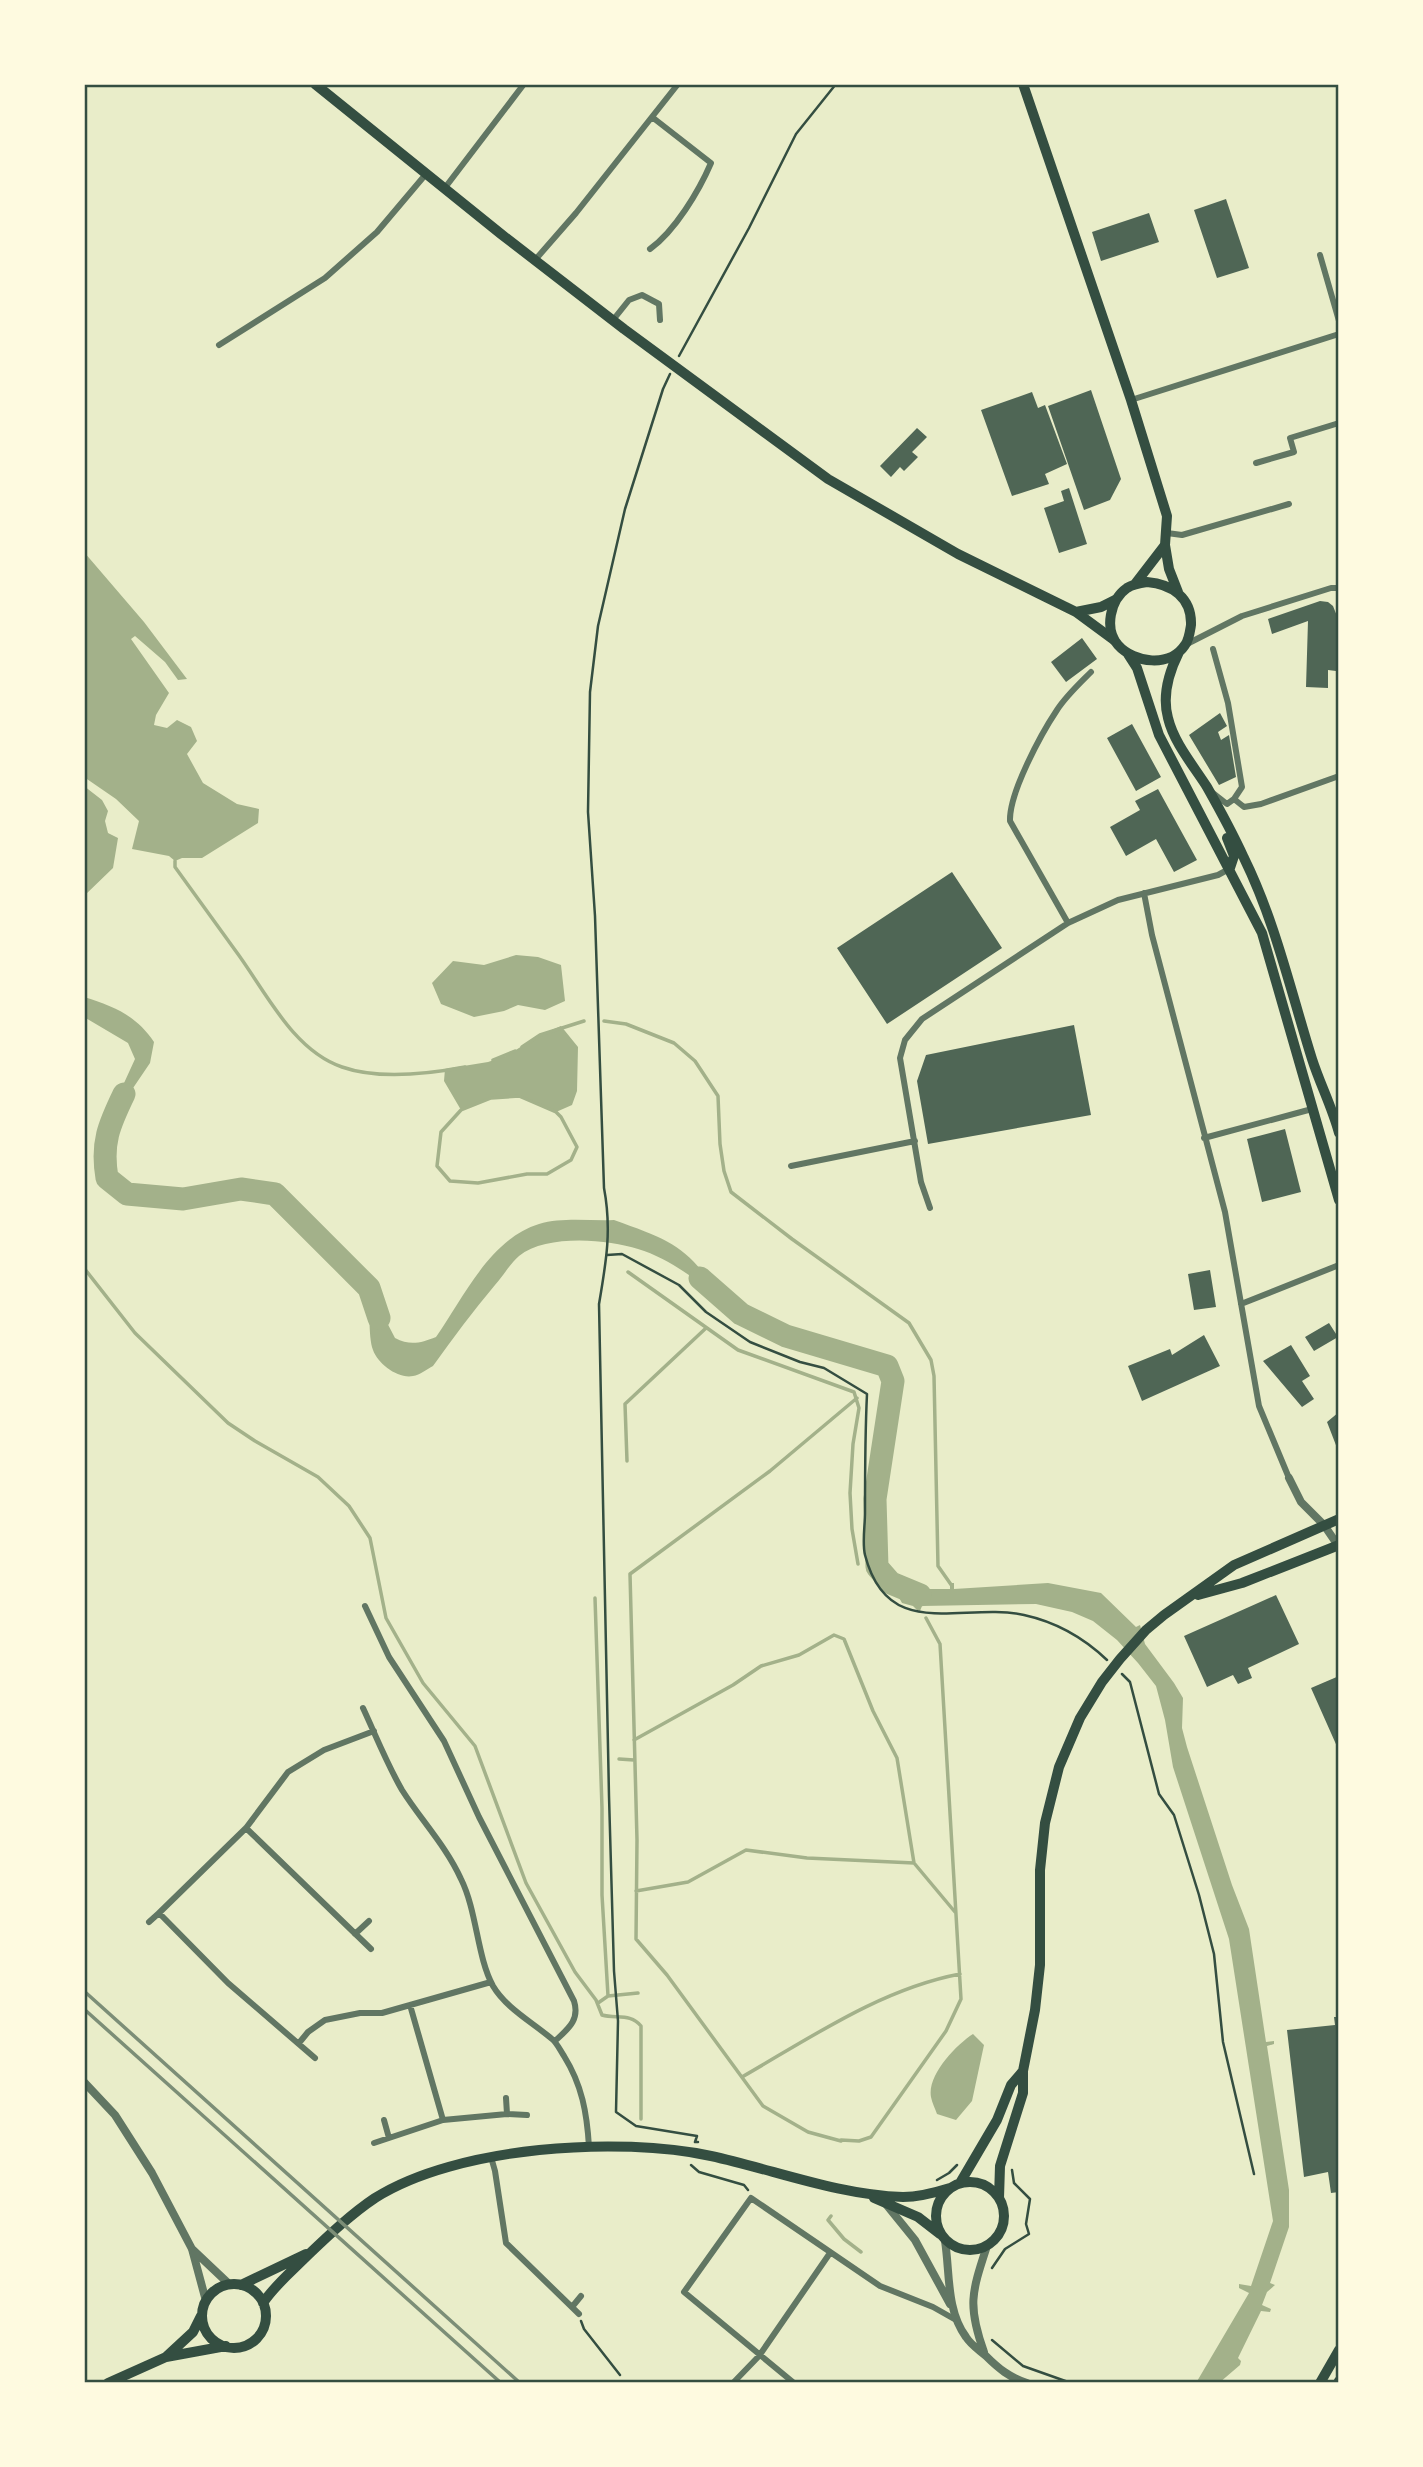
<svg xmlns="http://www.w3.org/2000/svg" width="1423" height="2467" font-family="'Nunito Sans',sans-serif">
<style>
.water{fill:#a3b18a}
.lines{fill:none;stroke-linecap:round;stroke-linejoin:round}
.stream{stroke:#a3b18a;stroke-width:3.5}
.river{stroke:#a3b18a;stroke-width:23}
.building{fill:#4f6655}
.path{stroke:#344e41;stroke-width:2.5}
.minor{stroke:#617663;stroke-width:6}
.tertiary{stroke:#617663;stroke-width:8}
.primary{stroke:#344e41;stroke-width:10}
.trunk{stroke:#344e41;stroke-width:10}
.rail{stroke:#7c8e77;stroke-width:3.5}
.neatline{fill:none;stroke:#344e41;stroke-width:2.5}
</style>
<rect width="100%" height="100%" fill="#e9edc9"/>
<!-- water -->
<path class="water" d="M 84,552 L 144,622 L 187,679 L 178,680 L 165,662 L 135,636 L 131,639 L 169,693 L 156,715 L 154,725 L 167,728 L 177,720 L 191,727 L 197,741 L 187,754 L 203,783 L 237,804 L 259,809 L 258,823 L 202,858 L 182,858 L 175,861 L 169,856 L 132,849 L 139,821 L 116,799 L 84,777 Z
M 84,786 L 102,800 L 108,811 L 105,821 L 108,833 L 118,838 L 113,868 L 84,896 L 84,862 L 87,852 L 84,835 Z
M 516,955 L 538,957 L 561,965 L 565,1001 L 545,1010 L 518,1005 L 504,1011 L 474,1017 L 441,1004 L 432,983 L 453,961 L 484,965 Z
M 84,997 C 113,1006 136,1015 154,1042 L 150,1063 L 110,1122 L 119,1094 L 135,1059 L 128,1043 L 84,1017 Z
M 561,1026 L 578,1047 L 577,1091 L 572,1105 L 556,1112 L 519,1096 L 491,1098 L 461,1110 L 444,1081 L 445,1069 L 488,1062 L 506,1056 L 540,1035 Z
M 614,1220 C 672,1241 686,1245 721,1297 C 695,1280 669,1258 638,1249 C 607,1239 546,1234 519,1256 C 510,1264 503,1276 495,1285 C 473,1311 453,1338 433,1366 C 427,1369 420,1375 413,1376 C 398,1379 378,1364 373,1350 C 368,1337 370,1303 369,1288 L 395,1338 C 410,1346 421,1343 436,1337 C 464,1297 490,1239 539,1224 C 562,1217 589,1221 614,1220 Z
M 909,1581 L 925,1589 L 950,1589 L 950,1583 L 954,1583 L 954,1589 L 1048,1583 L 1101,1593 L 1136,1627 L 1140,1625 L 1145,1644 L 1174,1683 L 1183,1698 L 1182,1728 L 1187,1747 L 1232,1885 L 1249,1929 L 1266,2042 L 1274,2041 L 1274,2044 L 1267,2046 L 1289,2190 L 1289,2227 L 1270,2283 L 1275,2285 L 1267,2292 L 1262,2305 L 1271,2309 L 1270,2312 L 1261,2311 L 1238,2358 L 1241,2361 L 1240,2365 L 1219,2383 L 1196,2383 L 1249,2293 L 1239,2288 L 1239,2284 L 1251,2286 L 1273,2221 L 1229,1939 L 1173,1767 L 1165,1720 L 1156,1686 L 1138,1663 L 1117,1640 L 1093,1621 L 1072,1612 L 1036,1604 L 922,1606 L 920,1611 L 917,1610 L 913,1606 L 902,1603 L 891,1583 Z
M 973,2034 L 984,2045 L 972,2101 L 956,2120 L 937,2114 C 935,2108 932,2103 931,2097 C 927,2075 956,2045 973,2034 Z"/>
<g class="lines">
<!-- stream -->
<path class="stream" d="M 175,861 L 175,867 C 195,895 215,922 235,950 C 265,990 292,1050 342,1067 C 379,1080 428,1074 465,1067
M 604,1021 L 626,1024 L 674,1043 L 695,1061 L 718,1096 L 720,1144 L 724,1171 L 731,1192 L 792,1239 L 909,1323 L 931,1360 L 934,1376 L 938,1566 L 952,1586
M 522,1047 L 540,1035 L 584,1021
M 493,1060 L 515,1051
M 519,1096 L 556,1112 L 561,1117 L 577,1147 L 571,1160 L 547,1174 L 527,1174 L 478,1183 L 450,1181 L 437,1166 L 441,1132 L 461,1110 L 491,1098 Z
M 84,1268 L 135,1333 L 228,1423 L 255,1441 L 318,1477 L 349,1506 L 370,1538 L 386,1618 L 423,1683 L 475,1746 L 526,1883 L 575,1972 L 596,2000 L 602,2015 C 616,2019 631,2013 641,2026 L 641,2119
M 628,1272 L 738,1350 L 854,1392 L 859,1408 L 853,1444 L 850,1493 L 852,1529 L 858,1564
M 627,1461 L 625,1404 L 705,1329
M 595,1598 L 602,1808 L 602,1895 L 608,1996 L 598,2003
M 634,1740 L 733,1685 L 761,1666 L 799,1655 L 834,1635 L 844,1639 L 873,1711 L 897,1758 L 914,1863
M 619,1759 L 634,1760
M 636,1891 L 688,1882 L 746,1850 L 807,1858 L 914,1863 L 955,1912
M 608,1996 L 638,1993
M 742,2077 C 810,2038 881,1989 960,1974
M 841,2140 L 859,2141 L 871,2137 L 946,2031 L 961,1999 L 940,1644 L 926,1618
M 841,2141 L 808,2132 L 763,2106 L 667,1975 L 636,1939 L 637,1840 L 630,1574 L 770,1471 L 857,1398
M 831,2216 L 828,2220 L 844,2239 L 861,2252"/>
<!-- river -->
<path class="river" d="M 124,1094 C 109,1125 101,1143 107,1178 L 127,1194 L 183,1199 L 241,1189 L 275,1194 L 369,1288 L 379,1318
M 700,1278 L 741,1314 L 786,1336 L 887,1366 L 893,1381 L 875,1499 L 877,1567 L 891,1583 L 920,1595"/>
</g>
<!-- building -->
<path class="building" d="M 1226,199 L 1249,268 L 1217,278 L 1194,210 Z
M 1149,213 L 1159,242 L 1101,261 L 1092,232 Z
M 1091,390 L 1121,479 L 1110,500 L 1084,510 L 1048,406 Z
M 1032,392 L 1038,408 L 1045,405 L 1067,464 L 1045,474 L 1049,484 L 1012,496 L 981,410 Z
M 917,428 L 927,437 L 912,452 L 918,457 L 904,471 L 900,467 L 891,477 L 880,466 Z
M 1069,488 L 1087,544 L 1059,553 L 1044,508 L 1064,501 L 1061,491 Z
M 1320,601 L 1328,602 L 1333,606 L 1337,616 L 1336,671 L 1328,670 L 1328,688 L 1306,687 L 1308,621 L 1272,634 L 1268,619 Z
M 1082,638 L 1097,659 L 1066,682 L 1051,662 Z
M 1220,713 L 1227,726 L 1218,732 L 1221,740 L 1229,735 L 1236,777 L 1219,785 L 1189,735 Z
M 1132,724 L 1161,777 L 1136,791 L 1107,738 Z
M 1158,789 L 1197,860 L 1174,872 L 1156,839 L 1126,856 L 1110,827 L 1140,810 L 1135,801 Z
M 952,872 L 1002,948 L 887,1024 L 837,948 Z
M 1074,1025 L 1091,1115 L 928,1144 L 917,1081 L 926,1055 Z
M 1285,1129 L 1301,1192 L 1262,1202 L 1247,1139 Z
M 1210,1270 L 1216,1307 L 1194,1310 L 1188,1274 Z
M 1329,1323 L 1338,1337 L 1314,1351 L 1305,1337 Z
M 1204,1335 L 1220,1366 L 1142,1401 L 1128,1366 L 1170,1349 L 1172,1355 Z
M 1291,1345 L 1310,1376 L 1302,1381 L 1314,1399 L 1302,1407 L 1263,1361 Z
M 1339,1412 L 1339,1453 L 1327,1422 Z
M 1276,1595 L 1299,1644 L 1248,1668 L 1252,1678 L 1238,1684 L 1233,1675 L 1207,1687 L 1184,1636 Z
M 1339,1676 L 1339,1751 L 1311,1688 Z
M 1334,2017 L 1339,2017 L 1339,2192 L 1331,2193 L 1328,2172 L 1304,2177 L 1287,2030 L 1335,2025 Z"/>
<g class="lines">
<!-- path -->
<path class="path" d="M 679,356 L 749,228 L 796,134 L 836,84
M 670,374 L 663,389 L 625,509 L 598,626 L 590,692 L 588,812 L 595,916 L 604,1188 C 612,1230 606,1263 599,1304 L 609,1796 L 614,1971 L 618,2021 L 616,2112 L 636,2126 L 697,2136 L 695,2142 L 698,2142
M 607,1255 L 622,1254 L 679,1285 L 706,1312 L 750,1342 L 800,1362 L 824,1368 L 867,1394 C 865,1434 865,1473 865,1513 C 865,1526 862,1543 865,1555 C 888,1644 963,1601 1024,1615 C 1056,1622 1084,1638 1107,1660
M 1122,1674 L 1130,1682 L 1159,1794 L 1174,1815 L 1199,1895 L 1214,1954 L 1223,2042 L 1254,2174
M 691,2165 L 699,2172 L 744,2185 L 748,2190
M 937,2180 L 949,2173 L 957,2165
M 992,2268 L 1005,2249 L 1029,2234 L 1026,2224 L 1030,2199 L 1014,2183 L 1012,2170
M 581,2321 L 584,2329 L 620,2375
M 992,2340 L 1023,2366 L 1071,2383"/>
<!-- minor -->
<path class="minor" d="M 444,189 L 524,84
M 650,249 C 675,231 699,191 711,163 L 652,117
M 1320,255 L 1339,321
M 535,260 L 576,213 L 678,84
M 613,320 L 629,300 L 642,295 L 659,304 L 660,320
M 219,345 L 325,278 L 377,232 L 426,174
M 1131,400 L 1339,334
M 1256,463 L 1294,452 L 1290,438 L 1339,423
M 1167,533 L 1182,535 L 1289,504
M 1187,644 L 1242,616 L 1331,588 L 1339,588
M 1213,649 L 1228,703 L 1242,787 L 1234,799
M 1213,793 L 1227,804 L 1234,799
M 1234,799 L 1244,807 L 1261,804 L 1339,776
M 1144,893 L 1152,935 L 1225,1212 L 1259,1406 L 1289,1478
M 1068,923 L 1010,821 C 1009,793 1041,734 1057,710 C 1066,696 1079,684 1091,672
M 1204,1138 L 1312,1109
M 791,1166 L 915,1141
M 930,1208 L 921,1182 L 900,1058 L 905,1040 L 922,1019 L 1068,923 L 1118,900 L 1218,875 L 1229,869
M 1241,1304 L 1339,1265
M 365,1606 L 389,1657 L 444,1741 L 479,1817 L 574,2001 C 580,2020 568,2029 555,2041
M 363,1708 C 376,1736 387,1764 402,1790 C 421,1820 446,1846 461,1879 C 477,1911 477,1957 493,1986 C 506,2008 532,2022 552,2039 C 557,2043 560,2050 564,2056 C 582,2085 587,2113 589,2147
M 246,1828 L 371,1949
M 149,1922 L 159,1913
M 355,1934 L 369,1921
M 299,2043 L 308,2032 L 325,2020 L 360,2013 L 382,2013 L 491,1982
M 315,2058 L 228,1983 L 159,1913 L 246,1828 L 288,1772 L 324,1750 L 374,1731
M 506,2098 L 507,2114
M 384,2120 L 389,2138
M 443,2120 L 507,2114 L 527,2115
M 374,2143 L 443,2120 L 410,2005
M 491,2157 L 495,2171 L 506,2243 L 579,2314
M 572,2307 L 581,2296
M 733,2383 L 759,2356 L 830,2253
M 794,2383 L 684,2292 L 751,2198 L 880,2286 L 933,2307 L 956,2320"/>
<!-- tertiary -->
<path class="tertiary" d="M 1289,1478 L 1301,1502 L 1324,1525 L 1339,1547
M 84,2082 L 115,2115 L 152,2173 L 192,2249 L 206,2301
M 885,2203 L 915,2240 L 950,2304
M 945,2241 C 950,2272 946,2310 966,2337 C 971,2345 979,2350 986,2356 C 998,2368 1010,2378 1027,2383
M 192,2249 L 229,2284
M 984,2352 C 967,2305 972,2292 987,2246"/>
<!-- primary -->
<path class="primary" d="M 315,84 L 501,234 L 624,329 L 828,479 L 958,554 L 1076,612 L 1114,640
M 1076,612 L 1101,607 L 1115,600
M 1198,1595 L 1242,1583 L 1339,1545
M936 2216a34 34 0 1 1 68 0a34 34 0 1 1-68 0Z
M 960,2183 L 997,2120 L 1011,2085 L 1023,2071
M 874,2198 L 918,2217 L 940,2234
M 999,2198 L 1000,2166 L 1023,2093 L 1023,2071 L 1035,2010 L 1040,1965 L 1040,1870 L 1045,1823 L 1059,1767 L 1080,1718 L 1102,1682 L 1120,1659 L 1146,1630 L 1164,1615 L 1234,1565 L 1339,1519
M202 2316a32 32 0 1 1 64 0a32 32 0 1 1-64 0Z
M 241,2285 L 306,2254
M 263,2303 C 275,2285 292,2271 307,2256 C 328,2236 351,2214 375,2198 C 457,2146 619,2136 711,2156 C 775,2170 838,2195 903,2197 C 919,2197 934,2193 950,2188
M 166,2357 L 193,2332 L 201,2316
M 108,2383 L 166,2357 L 226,2346"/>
<!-- trunk -->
<path class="trunk" d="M 1023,84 L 1131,400 L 1167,516 L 1165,545 L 1169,569 L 1178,592
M 1147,582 C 1172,584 1192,598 1191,625 C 1190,631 1189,640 1185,645 C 1170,668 1134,663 1118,645 C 1104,629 1110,600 1127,588 C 1133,584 1140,583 1147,582 Z
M 1135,584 L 1165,545
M 1179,652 C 1169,672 1162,696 1168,718 C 1174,743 1193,765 1207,787 C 1220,810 1233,834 1244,858 C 1275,921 1291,992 1312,1059 C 1320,1084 1332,1107 1339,1133
M 1128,654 L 1137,668 L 1159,735 L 1262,933 L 1339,1200
M 1227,838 L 1234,856 L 1230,868
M 1320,2383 L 1339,2350
M 1338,2383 L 1339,2381"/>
<!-- rail -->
<path class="rail" d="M 84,1991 L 520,2383
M 84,2009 L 501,2383"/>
</g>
<!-- border -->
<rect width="1423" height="2467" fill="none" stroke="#fefae0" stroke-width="172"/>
<rect x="86" y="86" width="1251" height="2295" class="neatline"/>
</svg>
